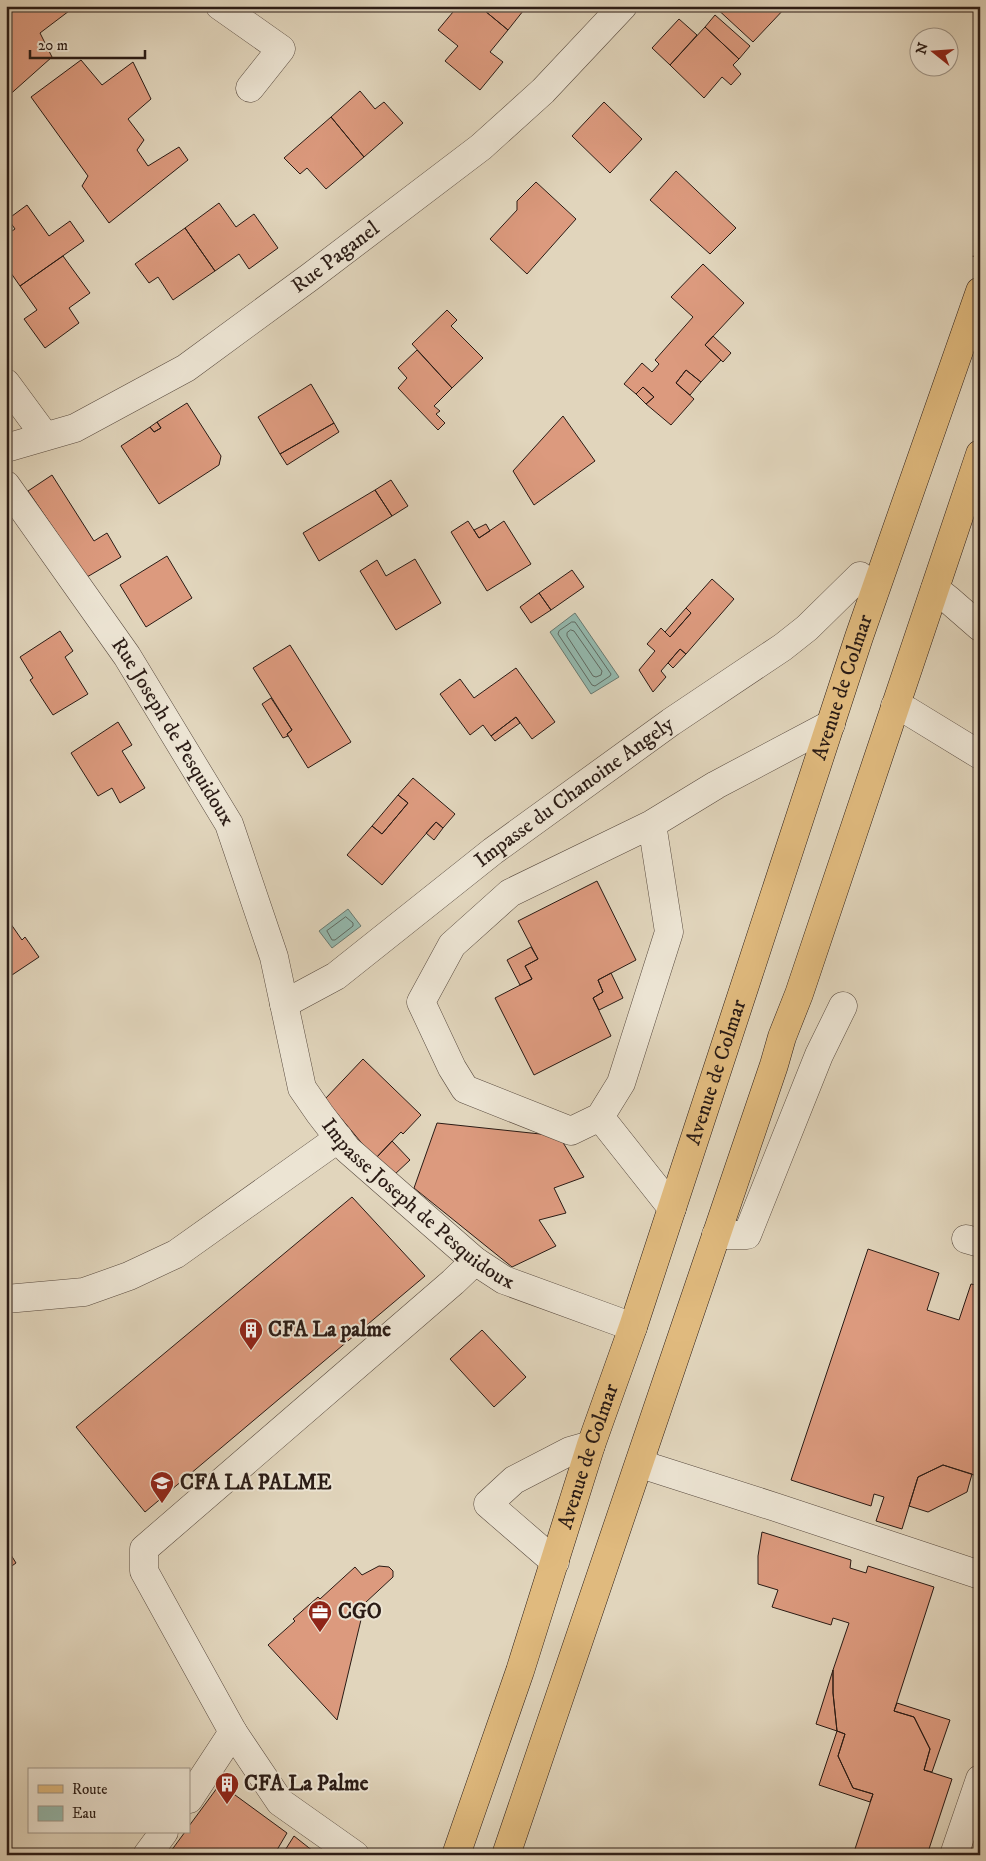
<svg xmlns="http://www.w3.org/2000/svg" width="986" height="1861" font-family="'IM FELL DW Pica',serif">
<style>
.water{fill:#94b9ae;stroke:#6a7a71}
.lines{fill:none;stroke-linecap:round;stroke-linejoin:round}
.shore{stroke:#5f6a62;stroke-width:1}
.building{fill:#dc9a7e;stroke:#2a1b15}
.minor-casing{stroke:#584a3f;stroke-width:29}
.major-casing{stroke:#2a1b15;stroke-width:29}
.path{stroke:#2a1b15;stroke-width:3;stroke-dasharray:1 2.5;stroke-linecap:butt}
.minor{stroke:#ece4d3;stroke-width:28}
.major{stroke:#e0ba7e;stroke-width:28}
.labels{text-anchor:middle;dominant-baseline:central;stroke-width:4;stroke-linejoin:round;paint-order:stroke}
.street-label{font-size:21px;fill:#2a1b15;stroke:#ece4d3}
.poi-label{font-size:21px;font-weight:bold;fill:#2a1b15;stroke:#ece4d3;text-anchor:start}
</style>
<rect width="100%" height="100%" fill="#e1d5bc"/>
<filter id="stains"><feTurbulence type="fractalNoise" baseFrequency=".004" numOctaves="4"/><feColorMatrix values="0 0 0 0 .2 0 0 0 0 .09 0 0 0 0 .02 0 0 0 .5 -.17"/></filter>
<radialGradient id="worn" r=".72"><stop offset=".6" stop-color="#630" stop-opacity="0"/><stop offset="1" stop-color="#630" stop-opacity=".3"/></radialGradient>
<!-- water -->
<path class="water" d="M 575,613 L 619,677 L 591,694 L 550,632 Z
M 348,909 L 361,926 L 332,948 L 319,931 Z"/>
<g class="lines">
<!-- shore -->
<path class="shore" d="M 572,622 L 575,622 L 611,674 L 610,676 L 595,686 L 592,685 L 558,634 L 559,631 Z
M 571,630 L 574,631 L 602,671 L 601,675 L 596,677 L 593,676 L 567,636 L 567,633 Z
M 346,917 L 353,923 L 353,926 L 335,940 L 332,940 L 327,931 Z"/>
</g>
<!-- building -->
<path class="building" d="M 6,6 L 65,6 L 69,11 L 40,33 L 52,57 L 6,98 Z
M 458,6 L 479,6 L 508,30 L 490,52 L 503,62 L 480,90 L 445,61 L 458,46 L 438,30 Z
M 479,6 L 527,6 L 508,30 Z
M 714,6 L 787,6 L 753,42 Z
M 715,15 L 750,46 L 739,59 L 705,27 Z
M 679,19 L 697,35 L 670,65 L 652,48 Z
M 705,27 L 739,59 L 733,65 L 741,74 L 731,85 L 722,77 L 704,98 L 670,65 Z
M 81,60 L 102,85 L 133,62 L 151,99 L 128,119 L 144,140 L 137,150 L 148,166 L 179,147 L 188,160 L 109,223 L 82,186 L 88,176 L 31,97 Z
M 360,91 L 375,109 L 384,102 L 403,123 L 364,157 L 331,117 Z
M 604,102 L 642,139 L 610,173 L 572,136 Z
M 331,117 L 364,157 L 326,189 L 307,168 L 300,174 L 284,158 Z
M 676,171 L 736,228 L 710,254 L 650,200 Z
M 536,182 L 576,219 L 527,274 L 490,239 L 517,210 L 517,201 Z
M 219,203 L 236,227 L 254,214 L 278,248 L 249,269 L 239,254 L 215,271 L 185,228 Z
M 27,205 L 49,236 L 70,221 L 84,241 L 20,286 L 6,266 L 6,235 L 15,229 L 8,219 Z
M 185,228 L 215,271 L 173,300 L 158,277 L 149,283 L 135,264 Z
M 63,256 L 90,293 L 69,308 L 79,323 L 45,348 L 24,319 L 37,310 L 20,286 Z
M 703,264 L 744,303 L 705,345 L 721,360 L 701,382 L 686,370 L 676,383 L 694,399 L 671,425 L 646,404 L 654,397 L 643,387 L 636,394 L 624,384 L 642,363 L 652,372 L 659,364 L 655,360 L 693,317 L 671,297 Z
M 447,310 L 457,320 L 451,326 L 483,358 L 452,388 L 412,344 Z
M 713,336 L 731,353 L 723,362 L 705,345 Z
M 417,350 L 452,388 L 434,406 L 440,411 L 436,414 L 445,423 L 438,430 L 398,388 L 407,378 L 398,368 Z
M 686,370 L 701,382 L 690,395 L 676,383 Z
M 311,384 L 334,423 L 280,454 L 258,417 Z
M 643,387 L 654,397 L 646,404 L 636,394 Z
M 187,403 L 221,456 L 219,465 L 159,504 L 121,446 L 150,427 L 154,432 L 161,428 L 157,422 Z
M 563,416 L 595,461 L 534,505 L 513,471 Z
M 157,422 L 161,428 L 154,432 L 150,427 Z
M 334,423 L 339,432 L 287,465 L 280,454 Z
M 52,475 L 94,541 L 107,533 L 121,557 L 87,577 L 28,491 Z
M 391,480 L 408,506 L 392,516 L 375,490 Z
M 375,490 L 392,516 L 319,561 L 303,533 Z
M 468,521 L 479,538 L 504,521 L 531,564 L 487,591 L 451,532 Z
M 486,524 L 490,531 L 479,538 L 474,530 Z
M 167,556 L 192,598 L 146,627 L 120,585 Z
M 415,559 L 441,603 L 396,630 L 360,571 L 377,560 L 386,576 Z
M 572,570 L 584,587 L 551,610 L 539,593 Z
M 712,579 L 734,599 L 686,654 L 680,649 L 661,671 L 666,677 L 653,692 L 639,670 L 655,651 L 647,644 L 661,628 L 670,637 L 691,613 L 686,608 Z
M 539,593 L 551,610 L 531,623 L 520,607 Z
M 686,608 L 691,613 L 670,637 L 665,632 Z
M 60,631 L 73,651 L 65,657 L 88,694 L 53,715 L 30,680 L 33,678 L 20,657 Z
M 290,645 L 351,742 L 308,768 L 287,734 L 292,730 L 253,668 Z
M 680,649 L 686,654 L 673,668 L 668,663 Z
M 516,668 L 555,722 L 532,739 L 516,717 L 491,736 L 483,725 L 470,735 L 440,694 L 460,679 L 474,698 Z
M 271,698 L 292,730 L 287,734 L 288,736 L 283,738 L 262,704 Z
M 516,717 L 520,723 L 495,741 L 491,736 Z
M 118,722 L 132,745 L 122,751 L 145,788 L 120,803 L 112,788 L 98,796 L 71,753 Z
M 413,778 L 455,814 L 443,828 L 436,822 L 382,885 L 347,855 L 372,826 L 382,834 L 408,803 L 398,795 Z
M 398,795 L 408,803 L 382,834 L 372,826 Z
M 436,822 L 443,828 L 434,840 L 426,833 Z
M 597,881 L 636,960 L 598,980 L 603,992 L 593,998 L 611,1036 L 534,1075 L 495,998 L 532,979 L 525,966 L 538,959 L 518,921 Z
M 6,917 L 22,940 L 25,937 L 39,957 L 6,979 Z
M 531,947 L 538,959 L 525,966 L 532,979 L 520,985 L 507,960 Z
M 611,973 L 623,998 L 599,1010 L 593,998 L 603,992 L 598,980 Z
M 363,1059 L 421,1115 L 403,1134 L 401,1132 L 375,1159 L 325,1099 Z
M 437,1123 L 559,1136 L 584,1177 L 554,1188 L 566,1213 L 539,1220 L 556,1246 L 512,1267 L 414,1188 Z
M 392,1141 L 410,1160 L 394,1175 L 375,1159 Z
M 352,1197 L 425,1276 L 145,1512 L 76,1427 Z
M 868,1249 L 939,1273 L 927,1310 L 959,1320 L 971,1284 L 980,1286 L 980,1477 L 943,1465 L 918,1477 L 902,1529 L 876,1521 L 884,1497 L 874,1494 L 871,1506 L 791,1480 Z
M 482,1330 L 526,1377 L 494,1407 L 450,1359 Z
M 943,1465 L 972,1474 L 967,1492 L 928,1512 L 909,1506 L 918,1477 Z
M 762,1532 L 851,1560 L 850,1568 L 866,1573 L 868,1566 L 934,1587 L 894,1711 L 914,1717 L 930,1749 L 924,1770 L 952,1779 L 927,1855 L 853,1855 L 873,1794 L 853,1788 L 838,1756 L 845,1734 L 837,1731 L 833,1693 L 833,1670 L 849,1623 L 833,1618 L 831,1625 L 772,1607 L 778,1590 L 758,1584 L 758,1556 Z
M 6,1547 L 16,1563 L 6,1570 Z
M 379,1566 L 389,1567 L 393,1571 L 393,1577 L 365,1603 L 337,1720 L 268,1645 L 295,1621 L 293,1619 L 318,1597 L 320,1599 L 355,1567 L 362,1575 Z
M 833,1670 L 833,1693 L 837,1731 L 816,1724 Z
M 897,1703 L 950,1720 L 932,1772 L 924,1770 L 930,1749 L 914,1717 L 894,1711 Z
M 837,1731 L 845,1734 L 838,1756 L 853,1788 L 873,1794 L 870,1802 L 819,1785 Z
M 220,1784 L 287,1833 L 274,1855 L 168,1855 L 185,1832 L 189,1832 L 189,1826 Z
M 294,1836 L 318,1855 L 282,1855 Z"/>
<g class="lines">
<!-- minor casing -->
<g class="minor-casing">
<g id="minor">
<path d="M 220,6 L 281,49 L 250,88"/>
<path d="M 6,383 L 45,436"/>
<path id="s1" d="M 6,448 L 75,428 L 186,368 L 310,277 L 481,147 L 543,91 L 623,6"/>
<path id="s2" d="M 6,485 L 127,656 L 229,824 L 274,957 L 302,1088 L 320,1114 L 347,1149 L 475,1261 L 504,1280 L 633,1327"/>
<path d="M 935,589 L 949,600 L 980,627"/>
<path d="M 895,706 L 908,711 L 980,755"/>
<path d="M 652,824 L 669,932 L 621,1083 L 600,1117 L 571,1131 L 465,1089 L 452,1068 L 421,1002 L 452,945 L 510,893 L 652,824 L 716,785 L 831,724"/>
<path id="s3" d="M 284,1004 L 336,976 L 493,851 L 671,722 L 783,647 L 807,628 L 860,576"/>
<path d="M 600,1117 L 672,1208"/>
<path d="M 716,1235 L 747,1235 L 819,1055 L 843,1006"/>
<path d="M 966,1239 L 980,1243"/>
<path d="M 6,1299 L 84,1292 L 129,1276 L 176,1254 L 339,1138"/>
<path d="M 640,1462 L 653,1468 L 775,1507 L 980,1575"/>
<path d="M 555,1562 L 488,1504 L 514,1480 L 570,1451 L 591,1445"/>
<path d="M 189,1799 L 233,1732"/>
<path d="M 147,1855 L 164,1832"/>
<path d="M 355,1855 L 280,1802 L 233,1732 L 144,1571 L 144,1549 L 453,1282 L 475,1261"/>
<path d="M 954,1855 L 980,1779"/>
</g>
</g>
<!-- major casing -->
<g class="major-casing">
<g id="major">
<path id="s4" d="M 456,1855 L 520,1671 L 591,1445 L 633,1327 L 859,637 L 980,291"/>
<path d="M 506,1855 L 774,1065 L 782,1037 L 799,994 L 980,454"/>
</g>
</g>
<!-- path -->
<path class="path" d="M 974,257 L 980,241"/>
<!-- minor -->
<use href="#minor" class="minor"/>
<!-- major -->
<use href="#major" class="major"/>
</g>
<!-- icons -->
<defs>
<g id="building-pin" transform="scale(1.25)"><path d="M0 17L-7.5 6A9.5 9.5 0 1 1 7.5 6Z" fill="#8f2418" stroke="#ece4d3"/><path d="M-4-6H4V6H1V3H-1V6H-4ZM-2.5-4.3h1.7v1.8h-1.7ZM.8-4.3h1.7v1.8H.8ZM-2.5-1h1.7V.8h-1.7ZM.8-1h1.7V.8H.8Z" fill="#fff"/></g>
<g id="university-pin" transform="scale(1.25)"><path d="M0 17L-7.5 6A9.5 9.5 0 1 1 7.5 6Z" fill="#8f2418" stroke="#ece4d3"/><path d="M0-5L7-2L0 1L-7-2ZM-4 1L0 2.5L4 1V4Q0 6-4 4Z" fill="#fff"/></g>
<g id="office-pin" transform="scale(1.25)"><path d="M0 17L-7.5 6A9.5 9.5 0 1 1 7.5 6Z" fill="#8f2418" stroke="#ece4d3"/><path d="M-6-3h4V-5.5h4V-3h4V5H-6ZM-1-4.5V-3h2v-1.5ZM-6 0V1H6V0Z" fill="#fff"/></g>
</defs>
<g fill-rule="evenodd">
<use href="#building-pin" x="251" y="1330"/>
<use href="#university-pin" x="162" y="1483"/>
<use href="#office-pin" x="320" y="1612"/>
<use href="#building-pin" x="227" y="1784"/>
</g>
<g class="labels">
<!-- street labels -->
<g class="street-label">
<text stroke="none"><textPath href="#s1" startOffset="384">Rue Paganel</textPath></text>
<text stroke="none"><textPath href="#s4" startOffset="1230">Avenue de Colmar</textPath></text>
<text stroke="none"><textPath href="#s2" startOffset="298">Rue Joseph de Pesquidoux</textPath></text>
<text stroke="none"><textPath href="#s3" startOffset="360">Impasse du Chanoine Angely</textPath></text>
<text stroke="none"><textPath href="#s4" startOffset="825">Avenue de Colmar</textPath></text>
<text stroke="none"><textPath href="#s2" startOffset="846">Impasse Joseph de Pesquidoux</textPath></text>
<text stroke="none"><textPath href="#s4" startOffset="420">Avenue de Colmar</textPath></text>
</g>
<!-- poi labels -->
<g class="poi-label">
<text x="268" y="1330">CFA La palme</text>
<text x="180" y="1483">CFA LA PALME</text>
<text x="338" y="1612">CGO</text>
<text x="244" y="1784">CFA La Palme</text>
</g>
</g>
<!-- margin -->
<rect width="986" height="1861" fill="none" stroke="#e1d5bc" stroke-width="25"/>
<rect x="8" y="8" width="971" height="1846" fill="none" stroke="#2a1b15" stroke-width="2.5"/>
<rect x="12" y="12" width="961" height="1836" fill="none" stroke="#2a1b15"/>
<!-- legend -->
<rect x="28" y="1768" width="162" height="65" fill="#ece4d3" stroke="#9e9487"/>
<rect x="38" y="1785" width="25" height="8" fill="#e0ba7e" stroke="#9e9487"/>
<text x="72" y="1794" font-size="15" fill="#2a1b15">Route</text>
<rect x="38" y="1806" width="25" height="15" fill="#94b9ae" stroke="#9e9487"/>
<text x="72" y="1818" font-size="15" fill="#2a1b15">Eau</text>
<!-- north arrow -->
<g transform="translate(934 52) rotate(287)"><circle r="24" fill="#ece4d3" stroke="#9e9487"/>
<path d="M0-4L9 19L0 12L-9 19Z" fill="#8f2418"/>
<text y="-8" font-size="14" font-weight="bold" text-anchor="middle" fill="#2a1b15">N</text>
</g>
<!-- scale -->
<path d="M30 50v8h115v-8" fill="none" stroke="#2a1b15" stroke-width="2.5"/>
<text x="38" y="50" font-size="15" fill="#2a1b15" stroke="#ece4d3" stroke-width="4" paint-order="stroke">20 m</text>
<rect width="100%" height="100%" filter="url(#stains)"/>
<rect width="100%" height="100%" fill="url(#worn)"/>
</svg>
